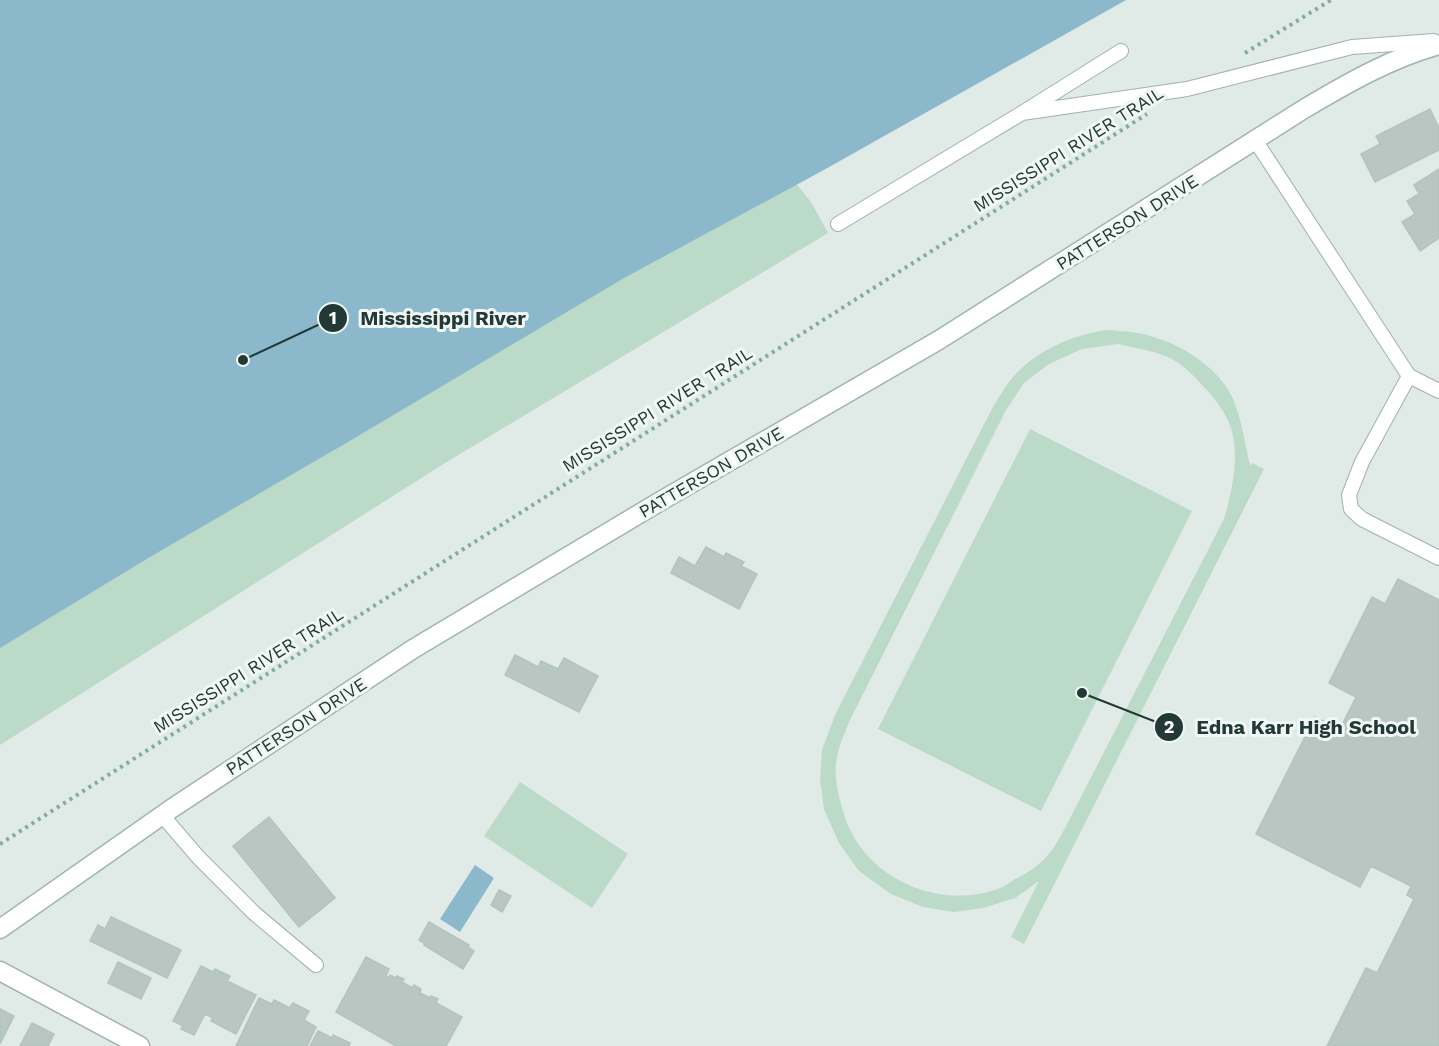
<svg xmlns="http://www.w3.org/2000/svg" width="1439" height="1046" font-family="'Work Sans',sans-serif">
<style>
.green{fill:#bbdac8;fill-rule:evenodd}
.water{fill:#8cb8cb}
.building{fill:#b9c7c3;stroke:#b3c3bf;stroke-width:1.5}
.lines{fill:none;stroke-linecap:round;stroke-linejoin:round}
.lane-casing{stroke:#a3b1ae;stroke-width:16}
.street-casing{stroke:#a3b1ae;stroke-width:21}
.secondary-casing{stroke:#a0b5b0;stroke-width:21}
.path{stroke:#83aba5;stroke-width:4;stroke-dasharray:3 4.5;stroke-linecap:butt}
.lane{stroke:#fff;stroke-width:14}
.street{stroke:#fff;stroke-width:18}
.secondary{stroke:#fff;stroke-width:18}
.labels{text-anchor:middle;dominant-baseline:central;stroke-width:6;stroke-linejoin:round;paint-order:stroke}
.street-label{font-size:18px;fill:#223936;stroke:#f0f7f5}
.leader{fill:none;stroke:#223936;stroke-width:2}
.callout-dot{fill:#223936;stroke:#f0f7f5;stroke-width:2}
.mark-label{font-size:18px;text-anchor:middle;font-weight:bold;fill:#fff}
.callout-label{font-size:20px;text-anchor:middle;font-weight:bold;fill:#223936;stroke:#f0f7f5;stroke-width:6;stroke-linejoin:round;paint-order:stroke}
</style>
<rect width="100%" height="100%" fill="#e0eae7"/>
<!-- green -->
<path class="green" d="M 789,175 L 811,202 L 828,233 L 445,463 L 0,745 L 0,635 Z
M 1105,330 C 1116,331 1127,331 1137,333 C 1174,339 1218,365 1233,399 C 1242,421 1245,444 1250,466 L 1252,463 L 1264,469 L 1024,944 L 1011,937 L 1039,881 L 1015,898 L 983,908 L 954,912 L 923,907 L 891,894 L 859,871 L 839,843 L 824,809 L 820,779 L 822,750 L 835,715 L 994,405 C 1000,396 1006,385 1013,377 C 1037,350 1071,336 1105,330 ZM 1118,344 C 1136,348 1156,351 1172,359 C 1183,365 1195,377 1203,386 C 1214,397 1226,413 1231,428 C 1240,456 1232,492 1224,519 L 1065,828 C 1060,837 1055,847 1048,855 C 1040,865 1026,874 1015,879 C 1009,883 1002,888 995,890 C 932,910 860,874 843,811 C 838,794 833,774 837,757 C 839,745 845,733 849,722 L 1006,410 L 1024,383 L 1049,364 L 1082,349 Z
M 1030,429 L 1192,511 L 1041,811 L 878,729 Z
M 520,782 L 628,854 L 592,908 L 484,836 Z"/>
<!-- water -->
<path class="water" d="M 0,0 L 1126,0 L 822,171 L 624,278 L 348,442 L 155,554 L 0,648 Z
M 475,865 L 494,878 L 460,932 L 440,919 Z"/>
<!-- building -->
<path class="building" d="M 1430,109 L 1439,128 L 1439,150 L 1375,182 L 1361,154 L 1380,144 L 1376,136 Z
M 1439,169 L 1439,238 L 1420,251 L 1402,222 L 1415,214 L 1407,201 L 1419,194 L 1414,185 Z
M 706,547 L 724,557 L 726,553 L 744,562 L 741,566 L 757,574 L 739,609 L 671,573 L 679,557 L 695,566 Z
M 1398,579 L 1439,600 L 1439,1046 L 1327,1046 L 1366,968 L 1377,973 L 1414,899 L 1407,895 L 1411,886 L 1371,866 L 1360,887 L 1256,834 L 1315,717 L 1340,729 L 1356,697 L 1329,683 L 1372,597 L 1385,604 Z
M 515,655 L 538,667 L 541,661 L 558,669 L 564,658 L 598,676 L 579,712 L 505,675 Z
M 269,817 L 335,898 L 299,927 L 233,846 Z
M 499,890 L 511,896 L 502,912 L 491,905 Z
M 111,917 L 181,950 L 167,978 L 90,941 L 98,925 L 105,929 Z
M 429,922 L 469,945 L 468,947 L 474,951 L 463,969 L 424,945 L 425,944 L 419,940 Z
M 366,957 L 389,969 L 386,976 L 389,978 L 390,975 L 395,978 L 397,976 L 404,979 L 402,982 L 412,988 L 414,985 L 421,989 L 420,993 L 430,998 L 431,996 L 438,999 L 436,1003 L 462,1017 L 446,1046 L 396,1046 L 336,1012 Z
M 118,962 L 151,978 L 141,999 L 108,983 Z
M 201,966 L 213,972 L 215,969 L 230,976 L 227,981 L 256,995 L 236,1034 L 211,1021 L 213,1018 L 205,1014 L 194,1035 L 181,1029 L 183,1026 L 173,1021 Z
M 259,998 L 272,1004 L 274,1000 L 290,1008 L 293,1003 L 309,1011 L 304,1020 L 316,1027 L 307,1046 L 236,1046 Z
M 0,1009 L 14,1016 L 0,1044 Z
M 32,1023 L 54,1034 L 48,1046 L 20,1046 Z
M 318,1031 L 332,1038 L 333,1035 L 350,1043 L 349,1046 L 310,1046 Z"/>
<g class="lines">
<!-- lane casing -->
<g class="lane-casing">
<path id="lane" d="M 1022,113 L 1187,89 L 1352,47 L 1434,41
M 1255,140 L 1409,376 L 1362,462 L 1349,495 L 1351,509 L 1362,519 L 1439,558
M 838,224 L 1022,113 L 1121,51
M 1409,376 L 1439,391
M 162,815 L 198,857 L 254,913 L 316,965"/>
</g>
<!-- street casing -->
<g class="street-casing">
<path id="street" d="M 0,971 L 140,1046"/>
</g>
<!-- secondary casing -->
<g class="secondary-casing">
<path id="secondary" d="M 0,929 L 171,809 L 413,649 L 659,502 L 939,340 L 1304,109 C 1346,84 1391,58 1439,45"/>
</g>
<!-- path -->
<path class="path" d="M 1245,53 L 1331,0
M 0,844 L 1147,114"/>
<!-- lane -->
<use href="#lane" class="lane"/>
<!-- street -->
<use href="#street" class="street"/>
<!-- secondary -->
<use href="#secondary" class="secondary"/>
</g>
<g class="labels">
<!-- street labels -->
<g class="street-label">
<text transform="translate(1068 149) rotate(-32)">MISSISSIPPI RIVER TRAIL</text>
<text transform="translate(1127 222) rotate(-32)">PATTERSON DRIVE</text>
<text transform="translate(657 409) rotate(-32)">MISSISSIPPI RIVER TRAIL</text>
<text transform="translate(711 472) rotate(-30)">PATTERSON DRIVE</text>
<text transform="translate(248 670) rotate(-32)">MISSISSIPPI RIVER TRAIL</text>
<text transform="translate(296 726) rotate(-33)">PATTERSON DRIVE</text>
</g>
</g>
<!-- callouts -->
<path class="leader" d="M243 360L333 318M1082 693L1169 727"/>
<g class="callout-dot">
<circle cx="243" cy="360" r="6"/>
<circle cx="1082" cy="693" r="6"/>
<circle cx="333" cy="318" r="15"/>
<circle cx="1169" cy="727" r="15"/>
</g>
<g class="mark-label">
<text x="333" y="324">1</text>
<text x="1169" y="733">2</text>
</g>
<g class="callout-label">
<text x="443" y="325">Mississippi River</text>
<text x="1306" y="734">Edna Karr High School</text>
</g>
</svg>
